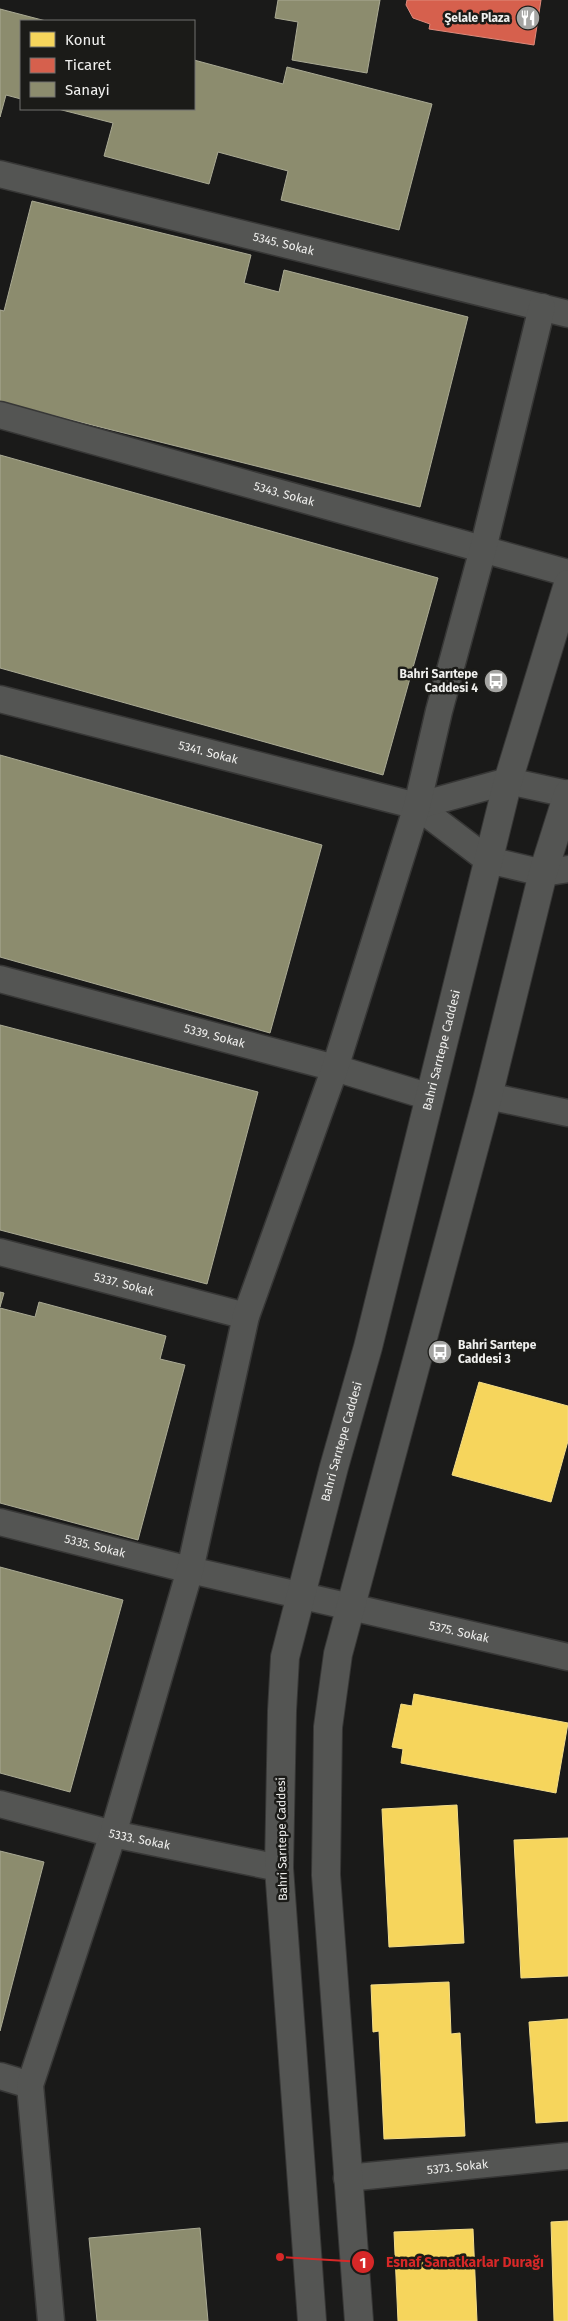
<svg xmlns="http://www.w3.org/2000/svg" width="568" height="2321" font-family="'Fira Sans',sans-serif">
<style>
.homes{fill:#f6d55c;stroke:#f4dd88}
.shops{fill:#d6604d;stroke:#de8b7d}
.industry{fill:#8c8c6e;stroke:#aaaa94}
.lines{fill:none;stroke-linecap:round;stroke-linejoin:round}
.street-casing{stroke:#373736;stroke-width:29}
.secondary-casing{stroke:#373736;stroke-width:30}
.street{stroke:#545553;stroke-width:26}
.secondary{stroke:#545553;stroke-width:28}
.labels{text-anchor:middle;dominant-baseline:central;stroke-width:5;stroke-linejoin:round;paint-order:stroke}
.poi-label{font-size:12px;font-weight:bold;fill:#f0f0ee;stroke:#1b1b18;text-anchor:end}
.street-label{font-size:12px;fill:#f0f0ee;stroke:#1b1b18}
.leader{fill:none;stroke:#d62828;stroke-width:2}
.callout-dot{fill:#d62828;stroke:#1b1b18;stroke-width:2}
.mark-label{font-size:15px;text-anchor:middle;font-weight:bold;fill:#fff}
.callout-label{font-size:14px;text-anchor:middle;font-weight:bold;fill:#d62828;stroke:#1b1b18;stroke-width:5;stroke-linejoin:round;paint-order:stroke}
</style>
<rect width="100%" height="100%" fill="#1a1a19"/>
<!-- homes -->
<path class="homes" d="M 479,1382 L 568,1406 L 568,1441 L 551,1502 L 452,1475 Z
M 414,1694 L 568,1723 L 556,1793 L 401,1763 L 403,1749 L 392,1747 L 401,1704 L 412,1706 Z
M 457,1805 L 464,1943 L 389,1947 L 382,1809 Z
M 568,1838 L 568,1976 L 521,1978 L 514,1840 Z
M 449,1982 L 451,2034 L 460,2033 L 465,2136 L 384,2139 L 379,2031 L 373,2032 L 371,1985 Z
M 568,2019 L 568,2121 L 536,2123 L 529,2022 Z
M 568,2221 L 568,2321 L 554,2321 L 551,2222 Z
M 473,2229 L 477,2321 L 398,2321 L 394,2232 Z"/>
<!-- shops -->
<path class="shops" d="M 407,0 L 541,0 L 534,45 L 429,29 L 430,24 L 413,18 L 406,5 Z"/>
<!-- industry -->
<path class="industry" d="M 278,0 L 380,0 L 367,73 L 292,60 L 298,22 L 275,18 Z
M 0,9 L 46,21 L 21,21 L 21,99 L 6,95 L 0,117 Z
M 194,60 L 283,84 L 287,67 L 432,104 L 399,230 L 281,200 L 288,171 L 218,152 L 209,184 L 104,156 L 113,123 L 58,109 L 194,109 Z
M 32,201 L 251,255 L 244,283 L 279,292 L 284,270 L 468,317 L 420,507 L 0,402 L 0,310 L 4,311 Z
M 0,455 L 438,578 L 383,775 L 0,668 Z
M 0,755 L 322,845 L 270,1033 L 0,957 Z
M 0,1025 L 258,1092 L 207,1284 L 0,1230 Z
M 0,1292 L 4,1293 L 0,1307 Z
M 39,1302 L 166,1336 L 160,1359 L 185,1365 L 138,1540 L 0,1503 L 0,1308 L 35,1317 Z
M 0,1567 L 123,1600 L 70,1792 L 0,1773 Z
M 0,1851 L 44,1862 L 0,2031 Z
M 200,2228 L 208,2321 L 97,2321 L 89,2238 Z"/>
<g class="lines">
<!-- street casing -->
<g class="street-casing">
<g id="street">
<path id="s1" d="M 0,174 L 568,314"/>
<path id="s2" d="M 0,415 L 568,573"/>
<path id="s3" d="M 0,699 L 417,806 L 488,860 L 543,873 L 568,869"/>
<path d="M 417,806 L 508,781 L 568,794"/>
<path id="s4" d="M 0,979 L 335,1068 L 430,1097"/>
<path d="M 488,1096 L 568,1113"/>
<path id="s5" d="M 0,1252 L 246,1316"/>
<path id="s6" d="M 0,1522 L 190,1570 L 568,1657"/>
<path id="s7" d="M 0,1804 L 113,1834 L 279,1868"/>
<path d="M 0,2076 L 30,2085"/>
<path id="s8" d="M 347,2178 L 568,2156"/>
<path d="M 51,2321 L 30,2085 L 113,1834 L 190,1570 L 246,1316 L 335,1068 L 417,806 L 439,711 L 483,549 L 542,307"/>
</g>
</g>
<!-- secondary casing -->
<g class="secondary-casing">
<g id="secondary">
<path id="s9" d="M 312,2321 L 279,1868 L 282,1711 L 285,1657 L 334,1467 L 368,1347 L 508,781 L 568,584"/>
<path d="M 359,2321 L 326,1875 L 328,1727 L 338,1654 L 488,1096 L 543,873 L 568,794"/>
</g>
</g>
<!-- street -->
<use href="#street" class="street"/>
<!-- secondary -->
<use href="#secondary" class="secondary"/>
</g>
<!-- icons -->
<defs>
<g id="restaurant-disc" transform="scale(1.25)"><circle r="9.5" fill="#a5a5a3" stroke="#1b1b18"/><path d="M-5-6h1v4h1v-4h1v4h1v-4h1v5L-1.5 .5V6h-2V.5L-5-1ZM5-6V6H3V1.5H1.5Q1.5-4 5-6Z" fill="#fff"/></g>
<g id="bus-disc" transform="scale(1.25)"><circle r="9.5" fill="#a5a5a3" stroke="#1b1b18"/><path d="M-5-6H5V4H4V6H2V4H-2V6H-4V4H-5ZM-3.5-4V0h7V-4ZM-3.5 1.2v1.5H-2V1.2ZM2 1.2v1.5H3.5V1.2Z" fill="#fff"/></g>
</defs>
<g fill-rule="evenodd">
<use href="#restaurant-disc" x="528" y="18"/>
<use href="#bus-disc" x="496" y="681"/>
<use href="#bus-disc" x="440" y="1352"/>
</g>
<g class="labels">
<!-- poi labels -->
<g class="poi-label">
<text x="510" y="18">Şelale Plaza</text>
<text x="478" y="674">Bahri Sarıtepe<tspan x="478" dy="14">Caddesi 4</tspan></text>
<text x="458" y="1345" text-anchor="start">Bahri Sarıtepe<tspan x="458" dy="14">Caddesi 3</tspan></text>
</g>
<!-- street labels -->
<g class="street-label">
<text stroke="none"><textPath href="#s1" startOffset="292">5345. Sokak</textPath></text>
<text stroke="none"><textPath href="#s2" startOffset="295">5343. Sokak</textPath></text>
<text stroke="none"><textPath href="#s3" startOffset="215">5341. Sokak</textPath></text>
<text stroke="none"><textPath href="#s4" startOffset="222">5339. Sokak</textPath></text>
<text stroke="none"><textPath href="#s9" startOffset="1292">Bahri Sarıtepe Caddesi</textPath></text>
<text stroke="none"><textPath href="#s5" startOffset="128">5337. Sokak</textPath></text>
<text stroke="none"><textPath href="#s9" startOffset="888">Bahri Sarıtepe Caddesi</textPath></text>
<text stroke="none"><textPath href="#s6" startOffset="98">5335. Sokak</textPath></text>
<text stroke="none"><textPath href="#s6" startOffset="472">5375. Sokak</textPath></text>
<text stroke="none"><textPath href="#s7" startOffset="144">5333. Sokak</textPath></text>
<text transform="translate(282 1839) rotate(-91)">Bahri Sarıtepe Caddesi</text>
<text stroke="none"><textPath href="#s8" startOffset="111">5373. Sokak</textPath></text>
</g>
</g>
<!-- callouts -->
<path class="leader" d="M280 2257L363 2262"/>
<g class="callout-dot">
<circle cx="280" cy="2257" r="5"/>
<circle cx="363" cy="2262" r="12"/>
</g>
<g class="mark-label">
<text x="363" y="2268">1</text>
</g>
<g class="callout-label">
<text x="465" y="2267">Esnaf Sanatkarlar Durağı</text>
</g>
<!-- legend -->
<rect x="20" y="20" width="175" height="90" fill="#1b1b18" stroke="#70706e"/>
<rect x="30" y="32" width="25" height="15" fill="#f6d55c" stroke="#70706e"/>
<text x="65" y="45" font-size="15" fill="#f0f0ee">Konut</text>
<rect x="30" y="58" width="25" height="15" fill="#d6604d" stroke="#70706e"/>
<text x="65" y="70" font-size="15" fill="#f0f0ee">Ticaret</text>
<rect x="30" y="82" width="25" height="15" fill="#8c8c6e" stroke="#70706e"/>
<text x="65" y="95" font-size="15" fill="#f0f0ee">Sanayi</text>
</svg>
